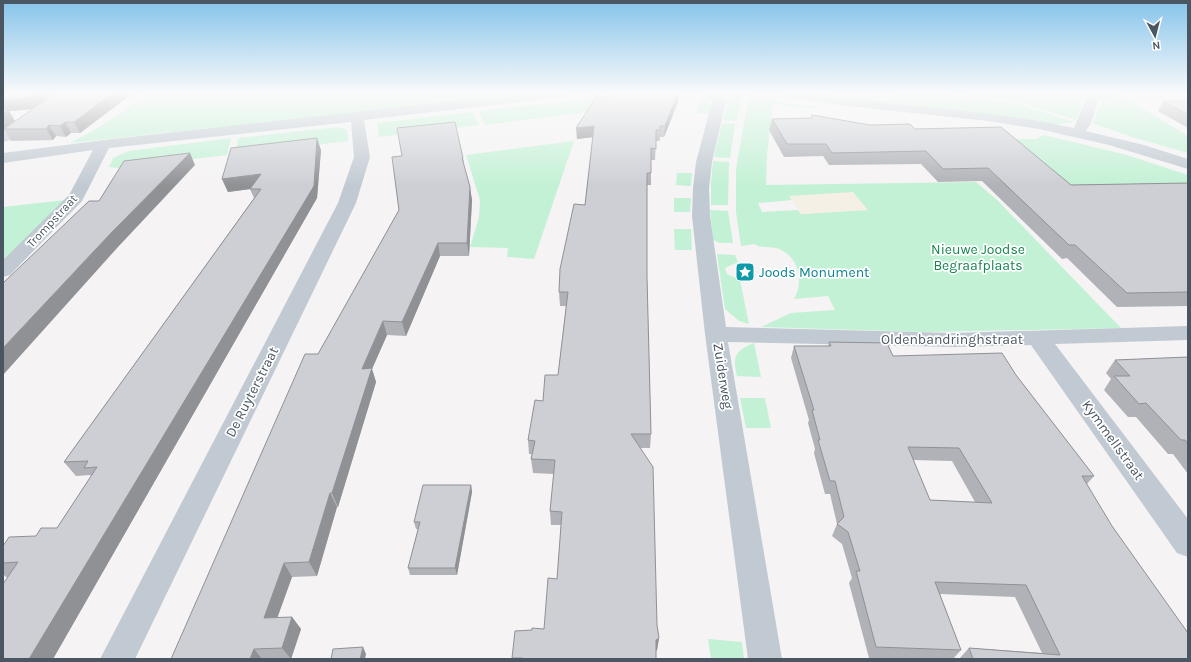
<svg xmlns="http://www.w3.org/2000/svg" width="1191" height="662" font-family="Karla,sans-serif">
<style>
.green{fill:#c3f1d5;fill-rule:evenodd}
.sand{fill:#f5f0e5}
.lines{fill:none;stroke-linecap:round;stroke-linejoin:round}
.minor{fill:#c1cad2;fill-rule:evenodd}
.wall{fill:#b0b2b7;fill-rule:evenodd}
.shaded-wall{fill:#909195}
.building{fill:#cdcfd5;stroke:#909195;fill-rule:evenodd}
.labels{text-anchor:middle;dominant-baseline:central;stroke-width:3.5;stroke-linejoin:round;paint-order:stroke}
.far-street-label{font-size:12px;fill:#4a5661;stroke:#fff}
.park-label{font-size:14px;fill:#17864f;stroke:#fff}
.culture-label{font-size:14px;fill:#0d838f;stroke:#fff;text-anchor:start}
.street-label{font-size:14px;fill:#4a5661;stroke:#fff}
</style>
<rect width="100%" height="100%" fill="#f5f3f3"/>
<!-- green -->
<path class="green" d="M 150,93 L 538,93 L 70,143 L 98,128 Z
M 729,93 L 744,93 L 736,121 L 723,120 L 727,105 L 725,95 Z
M 949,93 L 1090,93 L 1086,95 L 1076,120 L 1015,101 Z
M 749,94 L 791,104 L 815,107 L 818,109 L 773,104 L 767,154 L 766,185 L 976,182 L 997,200 L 1121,328 L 926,332 L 761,327 L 791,313 L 835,310 L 828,296 L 794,299 C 805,281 798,254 776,248 C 768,246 761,249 755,244 L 741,246 L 736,212 L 736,169 ZM 792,200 L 867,210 L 801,214 L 798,210 L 762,212 L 758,203 Z
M 915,94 L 941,94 L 1015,103 L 1074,122 L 1055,125 L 834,98 L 836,96 L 862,97 Z
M 1120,95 L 1188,136 L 1188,153 L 1132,137 L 1093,123 L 1103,99 Z
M 701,96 L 711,105 L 708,114 L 695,113 Z
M 597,98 L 588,112 L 485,125 L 478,111 Z
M 472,112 L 479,125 L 379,137 L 377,123 Z
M 722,123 L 735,124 L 730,158 L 714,157 Z
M 338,127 L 347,130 L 348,141 L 236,154 L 238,138 Z
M 1044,135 L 1127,155 L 1188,175 L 1188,187 L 1071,189 L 1011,139 L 1036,139 Z
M 231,138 L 227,155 L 118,168 L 109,167 L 113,158 L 129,151 Z
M 574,141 L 534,259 L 507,257 L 508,248 L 470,247 L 479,217 L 480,200 L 466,155 Z
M 713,161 L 729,162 L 728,205 L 711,205 L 711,183 Z
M 677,173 L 692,173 L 691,186 L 676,185 Z
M 674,198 L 691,198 L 690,212 L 674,212 Z
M 66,200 L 3,261 L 3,207 Z
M 710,210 L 728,211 L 733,243 L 720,243 L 713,240 Z
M 674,229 L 691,229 L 692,250 L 675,250 Z
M 717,254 L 735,255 L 738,262 L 725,268 L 727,274 L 740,280 L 749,324 L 739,321 L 725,309 Z
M 754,343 L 761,377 L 737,376 C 732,356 735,351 754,343 Z
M 740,398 L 765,398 L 771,428 L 746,428 Z
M 708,639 L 742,642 L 744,659 L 711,659 Z"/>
<!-- sand -->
<path class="sand" d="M 853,192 L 868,210 L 801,214 L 789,196 Z"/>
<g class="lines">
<!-- minor -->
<path class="minor" d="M 59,93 L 74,93 L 8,141 L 3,142 L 3,131 Z
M 525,93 L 567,93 L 566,96 L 561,97 L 364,120 L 370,157 L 356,203 L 135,659 L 100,659 L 338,203 L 354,157 L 351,122 L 109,148 L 82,201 L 10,275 L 3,277 L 3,260 L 69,195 L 93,150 L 3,163 L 3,153 L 104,140 Z
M 703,93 L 719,93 L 726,101 L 712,162 L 709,188 L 710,216 L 726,327 L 954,333 L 1188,326 L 1188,340 L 1055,344 L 1188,519 L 1188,557 L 1177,553 L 1031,345 L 954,347 L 728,342 L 782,659 L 748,659 L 705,334 L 692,216 L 693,188 L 696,162 L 712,102 Z
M 783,93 C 819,93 854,99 889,103 C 951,109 1013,115 1074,128 L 1087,96 L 1091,93 L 1116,93 L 1115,96 L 1098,101 L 1091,123 L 1086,131 L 1144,145 L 1188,159 L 1188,169 L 1109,145 L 1039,129 L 988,121 L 839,105 L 789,97 L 784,96 Z"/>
</g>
<!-- wall -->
<path class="wall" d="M 3,93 L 133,93 L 80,133 L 71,133 L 66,137 L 56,136 L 53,140 L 11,141 L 4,129 L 33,109 L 9,111 L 15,121 L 3,129 Z
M 614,98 L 678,102 L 664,137 L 660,137 L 660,141 L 656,141 L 655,160 L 651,160 L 651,185 L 647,185 L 647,277 L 651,434 L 650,448 L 640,448 L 657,625 L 659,638 L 657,650 L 656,651 L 656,659 L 512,659 L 512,658 L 532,630 L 544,629 L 557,579 L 561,525 L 551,525 L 550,511 L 554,474 L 533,473 L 531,459 L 532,454 L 529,454 L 528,440 L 543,401 L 558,375 L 566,306 L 560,306 L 559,292 L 585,205 L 593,137 L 577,139 Z
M 1163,101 L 1188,101 L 1188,128 L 1158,111 Z
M 812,115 L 870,125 L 915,129 L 1071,185 L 1188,183 L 1188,306 L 1117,307 L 1067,258 L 1062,259 L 982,181 L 938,182 L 921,164 L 829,165 L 823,156 L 784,157 L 769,130 L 772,119 L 811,118 Z
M 321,150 L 317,198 L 53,659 L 8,577 L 6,577 L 3,574 L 3,546 L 36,536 L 57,528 L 91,476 L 90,475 L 76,476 L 64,462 L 254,198 L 250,189 L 228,192 L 222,179 Z
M 402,156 L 465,170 L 472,200 L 469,256 L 440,256 L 406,336 L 387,335 L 372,369 L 376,382 L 338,507 L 337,507 L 317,576 L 292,577 L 277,617 L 292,617 L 301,629 L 291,659 L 171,659 L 318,354 L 399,210 Z
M 829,342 L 893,356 L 1016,375 L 1094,476 L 1087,484 L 1188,659 L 959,659 L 969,648 L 1042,653 L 1015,597 L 940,594 L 961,650 L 953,659 L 901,659 L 869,658 L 849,583 L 852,578 L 842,544 L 832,536 L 837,524 L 830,494 L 825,494 L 814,453 L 815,449 L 808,423 L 809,420 L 791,358 L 794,346 L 828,346 ZM 913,460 L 952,461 L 975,502 L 930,500 Z
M 1188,357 L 1188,474 L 1173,454 L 1168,454 L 1136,417 L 1128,417 L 1104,390 L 1111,379 L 1106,373 L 1115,360 Z
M 471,485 L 472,492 L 457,575 L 410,575 L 408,568 L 418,529 L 416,529 L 414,522 Z"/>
<!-- shaded-wall -->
<path class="shaded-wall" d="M 34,93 L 56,93 L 33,109 L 9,111 L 15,121 L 3,129 L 3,100 Z
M 113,93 L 133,93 L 80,133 L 74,122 Z
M 678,93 L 679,93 L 678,102 L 664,137 L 665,126 Z
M 65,122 L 71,133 L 66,137 L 60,126 Z
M 49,125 L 56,136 L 53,140 L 46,129 Z
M 594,126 L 594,137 L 577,139 L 576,128 Z
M 317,138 L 321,150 L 317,198 L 53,659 L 29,659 Z
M 190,153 L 195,165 L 118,247 L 3,375 L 3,348 L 111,233 Z
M 462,158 L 463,158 L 465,170 Z
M 261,174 L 266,187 L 228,192 L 222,179 Z
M 470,187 L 472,200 L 469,256 L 467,243 Z
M 438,243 L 440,256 L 406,336 L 402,322 Z
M 383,321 L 387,335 L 372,369 L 376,382 L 338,507 L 332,493 L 362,369 Z
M 471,485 L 472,492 L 457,575 L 455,568 Z
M 330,493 L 337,507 L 317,576 L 309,562 Z
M 284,563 L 292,577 L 273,630 L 264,618 Z
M 292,617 L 301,629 L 291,659 L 282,648 Z
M 659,638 L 657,650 L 654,653 L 656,640 Z
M 363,647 L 366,654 L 365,659 L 360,659 Z
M 254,649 L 262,659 L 250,659 Z"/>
<!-- building -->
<path class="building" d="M 3,93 L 34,93 L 27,98 L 3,100 Z
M 55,93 L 113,93 L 74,122 L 65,122 L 60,126 L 49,125 L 46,129 L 4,129 Z
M 617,93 L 678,93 L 665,126 L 660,126 L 660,130 L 656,130 L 656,149 L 651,148 L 651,173 L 647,173 L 647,277 L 651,434 L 631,434 L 653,467 L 657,625 L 659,638 L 656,640 L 656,659 L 522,659 L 522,658 L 512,658 L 515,631 L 532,630 L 532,628 L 544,629 L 548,578 L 557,579 L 562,512 L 550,511 L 555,460 L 531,459 L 535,441 L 528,440 L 535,400 L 543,401 L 545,375 L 558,375 L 568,292 L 559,292 L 560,269 L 574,204 L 585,205 L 594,126 L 576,128 L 597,96 L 614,98 Z
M 1163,101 L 1188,101 L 1188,115 Z
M 3,110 L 8,110 L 3,114 Z
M 812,115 L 870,125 L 910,124 L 915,129 L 1001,127 L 1071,185 L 1188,183 L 1188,292 L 1127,293 L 1075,245 L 1069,245 L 988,168 L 943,169 L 926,151 L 832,153 L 826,144 L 787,144 L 772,119 L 812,118 Z
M 455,122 L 463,158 L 462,158 L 470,187 L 467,243 L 438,243 L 402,322 L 383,321 L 362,369 L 372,368 L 332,493 L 330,493 L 309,562 L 284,563 L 264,618 L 292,617 L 282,648 L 254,649 L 250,659 L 171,659 L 305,354 L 318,354 L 399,210 L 392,157 L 402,156 L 397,128 Z
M 317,138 L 314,186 L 29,659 L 3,659 L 3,584 L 18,562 L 3,563 L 3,546 L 9,537 L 36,536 L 41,528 L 57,528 L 97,467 L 84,468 L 88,461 L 64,462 L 261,189 L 250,189 L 261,174 L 222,179 L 231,148 Z
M 190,153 L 111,233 L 3,348 L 3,283 L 89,201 L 99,201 L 124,161 Z
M 829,342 L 887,343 L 893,356 L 1002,353 L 1016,375 L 1094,476 L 1082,476 L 1112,526 L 1188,633 L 1188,659 L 973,659 L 969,648 L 1060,655 L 1026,585 L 935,582 L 961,650 L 876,647 L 856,571 L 860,571 L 848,532 L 837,524 L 844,517 L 835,481 L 830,481 L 818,440 L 820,440 L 812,410 L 814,410 L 794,346 L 831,346 ZM 908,447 L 959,448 L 992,503 L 930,500 Z
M 1188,357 L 1188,444 L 1185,440 L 1181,440 L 1146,403 L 1139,404 L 1114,376 L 1130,376 L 1115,360 Z
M 423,485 L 471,485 L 455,568 L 408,568 L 420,522 L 414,522 Z
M 363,647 L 360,659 L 331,659 L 333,649 Z"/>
<!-- sky -->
<linearGradient id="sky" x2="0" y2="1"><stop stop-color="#85c3ea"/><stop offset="0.5" stop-color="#fafafa"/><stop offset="1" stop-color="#fafafa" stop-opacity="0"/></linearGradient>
<rect width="1191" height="186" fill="url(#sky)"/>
<!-- icons -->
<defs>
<g id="sight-square" transform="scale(1)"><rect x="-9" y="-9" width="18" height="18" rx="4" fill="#0f9aa8" stroke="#fff"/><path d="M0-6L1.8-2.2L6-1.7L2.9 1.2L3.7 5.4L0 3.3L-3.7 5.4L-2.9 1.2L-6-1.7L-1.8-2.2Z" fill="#fff"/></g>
</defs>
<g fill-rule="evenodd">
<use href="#sight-square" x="745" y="272"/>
</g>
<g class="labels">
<!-- far-street labels -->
<g class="far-street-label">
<text transform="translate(52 221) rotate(-47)">Trompstraat</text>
</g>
<!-- park labels -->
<g class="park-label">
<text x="978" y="249">Nieuwe Joodse<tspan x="978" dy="16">Begraafplaats</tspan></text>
</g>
<!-- culture labels -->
<g class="culture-label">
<text x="759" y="272">Joods Monument</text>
</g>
<!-- street labels -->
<g class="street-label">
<text x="952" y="339">Oldenbandringhstraat</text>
<text transform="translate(723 376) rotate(81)">Zuiderweg</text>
<text transform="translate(252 392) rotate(-63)">De Ruyterstraat</text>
<text transform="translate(1113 440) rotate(54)">Kymmellstraat</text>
</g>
</g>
<!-- border -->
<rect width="1191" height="662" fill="none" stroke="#4a5661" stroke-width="8"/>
<!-- north arrow -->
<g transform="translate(1155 36) rotate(173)" stroke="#ffffff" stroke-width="3" paint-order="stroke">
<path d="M0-3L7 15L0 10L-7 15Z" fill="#4a5661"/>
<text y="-6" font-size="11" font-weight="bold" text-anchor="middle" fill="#4a5661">N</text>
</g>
</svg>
